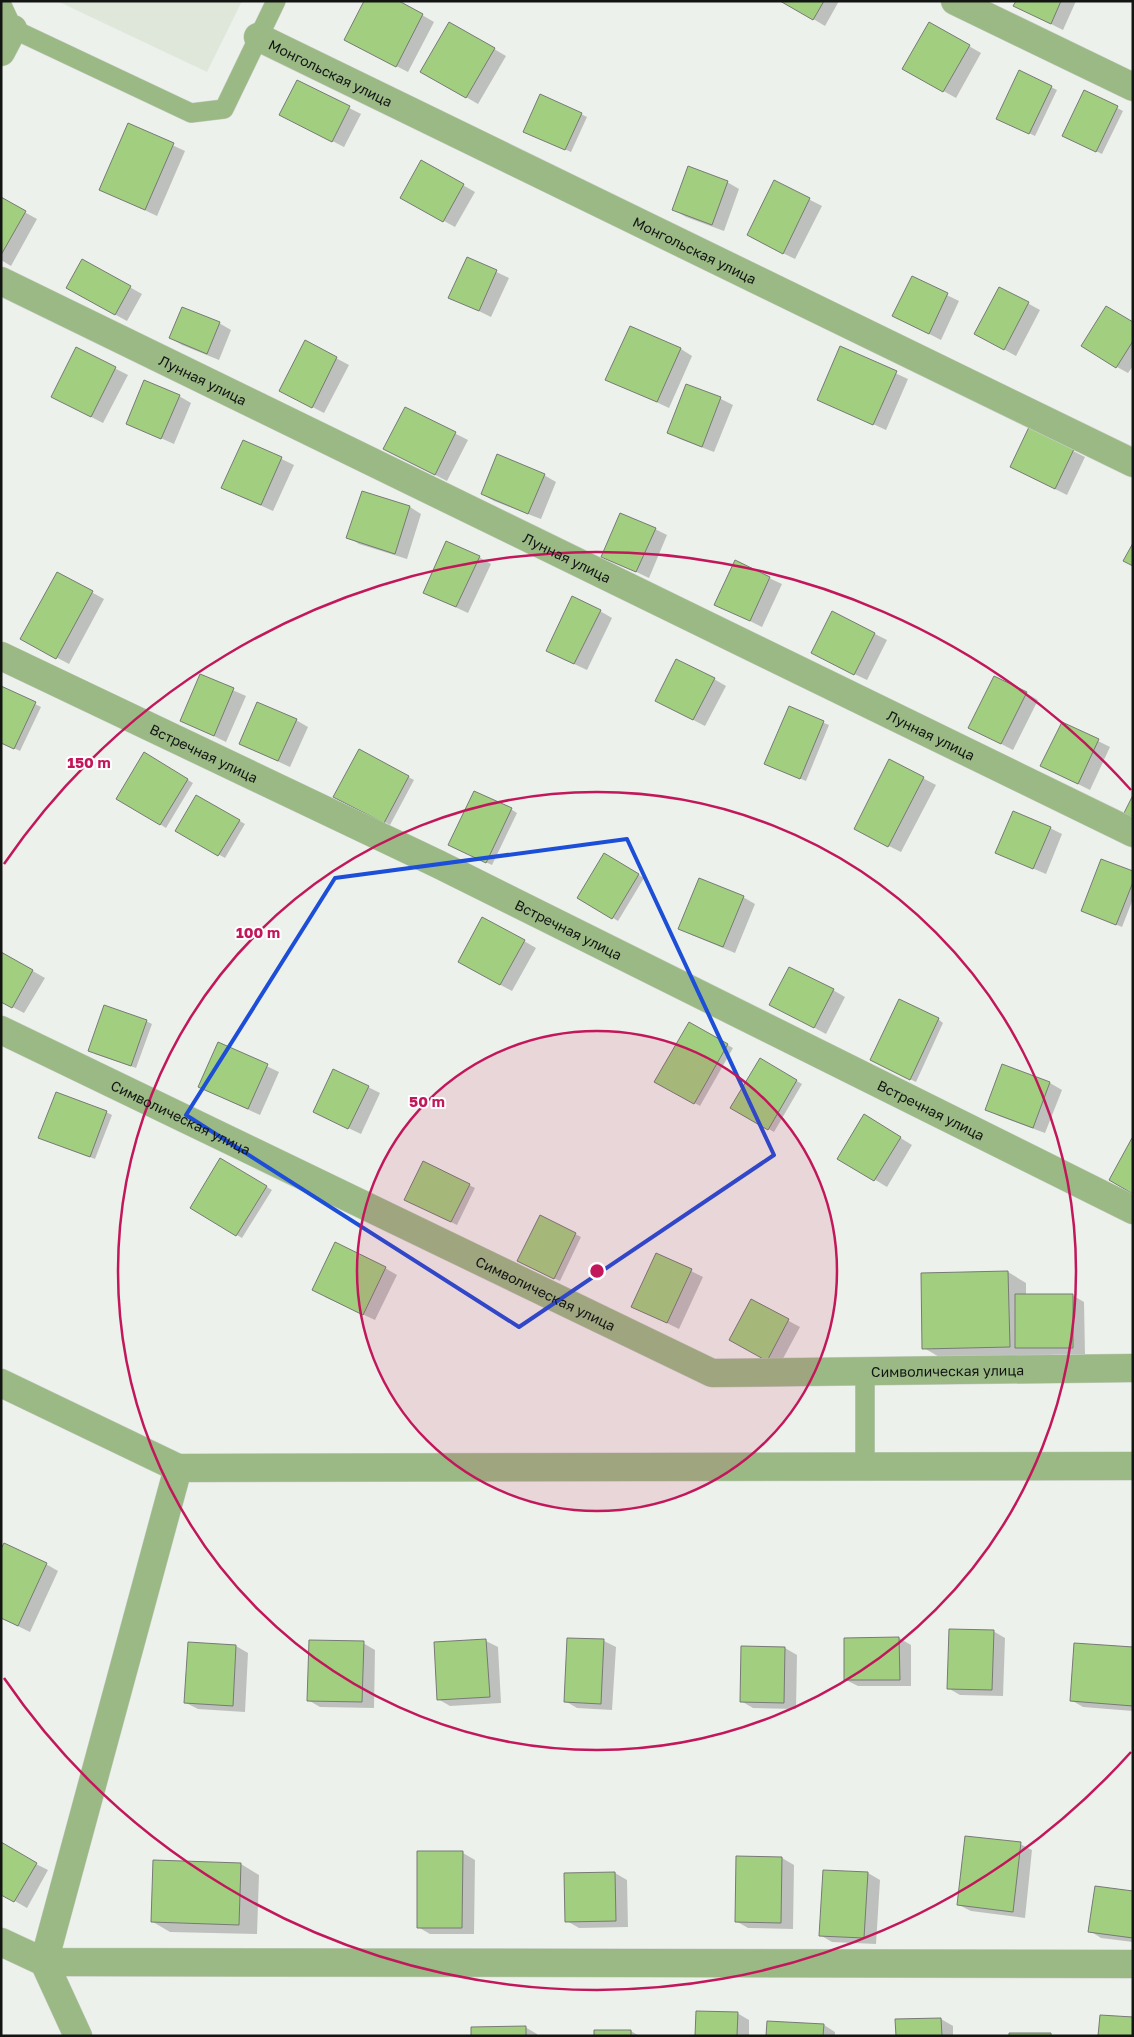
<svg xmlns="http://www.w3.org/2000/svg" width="1134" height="2037" font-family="'Golos Text',sans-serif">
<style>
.built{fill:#dfe7db}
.shadow{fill:#0003}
.building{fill:#a1cf7f;stroke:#777a75}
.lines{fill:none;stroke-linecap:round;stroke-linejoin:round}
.service-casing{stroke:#cacec8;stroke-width:20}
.minor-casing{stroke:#cacec8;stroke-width:29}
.tertiary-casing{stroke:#cacec8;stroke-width:29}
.service{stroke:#9ab985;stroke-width:19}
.minor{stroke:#9ab985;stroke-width:28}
.tertiary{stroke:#9ab985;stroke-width:28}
.marked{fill:none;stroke:#1d4ed8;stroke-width:4;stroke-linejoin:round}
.ring{fill:none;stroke:#c2185b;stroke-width:2.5}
.labels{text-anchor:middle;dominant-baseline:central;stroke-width:4;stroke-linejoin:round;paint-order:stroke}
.street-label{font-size:14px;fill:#131513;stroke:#fff}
.centre{fill:#c2185b;stroke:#fff;stroke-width:2.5}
.ring-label{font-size:15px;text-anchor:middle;font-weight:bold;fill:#c2185b;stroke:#fff;stroke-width:4;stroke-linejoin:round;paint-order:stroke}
</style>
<rect width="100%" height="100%" fill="#edf1eb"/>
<!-- built -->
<path class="built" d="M 57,1 L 242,1 L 207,72 Z"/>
<!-- shadow -->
<path class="shadow" d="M 783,1 L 839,1 L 825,26 Z
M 1017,1 L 1076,1 L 1063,30 L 1015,6 Z
M 422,15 L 434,22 L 408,72 L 357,46 Z
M 450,23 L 506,56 L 478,104 L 421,71 Z
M 929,23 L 981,53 L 956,98 L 904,69 Z
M 298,82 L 361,114 L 344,147 L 293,121 Z
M 1051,87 L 1057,90 L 1035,136 L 1003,121 Z
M 1117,108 L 1123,111 L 1102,154 L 1070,138 Z
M 581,114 L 587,117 L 571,152 L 530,134 Z
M 129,125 L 185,151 L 157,216 L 100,189 Z
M 421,161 L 475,192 L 455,227 L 413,204 Z
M 727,182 L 739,189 L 724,231 L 686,217 L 674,210 Z
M 775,182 L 822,206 L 795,259 L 760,242 Z
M 1,199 L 37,219 L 11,266 L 1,260 Z
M 467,258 L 509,278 L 491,317 L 450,297 Z
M 83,261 L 142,294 L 127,321 L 79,295 Z
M 912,278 L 959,301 L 941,340 L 894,316 Z
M 1000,288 L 1040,310 L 1016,356 L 987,340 Z
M 219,323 L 231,330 L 219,360 L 182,345 L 170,338 Z
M 1133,323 L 1133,366 L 1128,373 L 1117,367 Z
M 306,342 L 349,365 L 324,413 L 293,397 Z
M 841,348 L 908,379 L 886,430 L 818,399 Z
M 77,349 L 128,375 L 103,423 L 64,403 Z
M 681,349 L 692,356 L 669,408 L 607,379 Z
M 687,385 L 721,399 L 733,405 L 714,452 L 680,439 L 668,432 Z
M 179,396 L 191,403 L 174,444 L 127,423 Z
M 405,408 L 468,440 L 447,481 L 396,455 Z
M 1030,429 L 1085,457 L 1067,495 L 1011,467 Z
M 244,441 L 294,465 L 273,511 L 235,494 Z
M 544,475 L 556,482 L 541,519 L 494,501 L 482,494 Z
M 362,492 L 410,507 L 421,514 L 407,559 L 359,544 L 348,537 Z
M 655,529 L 667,535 L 649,578 L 603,556 Z
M 479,557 L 491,564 L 468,613 L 425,593 Z
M 735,562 L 782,584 L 762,627 L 715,604 Z
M 57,573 L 104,599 L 69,664 L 33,645 Z
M 600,611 L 612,618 L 587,670 L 559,657 Z
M 833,613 L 887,640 L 867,680 L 825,660 Z
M 201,676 L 246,696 L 226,742 L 181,720 Z
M 714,679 L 726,686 L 705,726 L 668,707 Z
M 1,687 L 41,707 L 20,751 L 1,742 Z
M 1026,693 L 1038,700 L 1013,750 L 970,728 Z
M 789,708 L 829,725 L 806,781 L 771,766 Z
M 296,720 L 308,727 L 290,767 L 240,744 Z
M 1062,723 L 1110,747 L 1090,790 L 1042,766 Z
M 359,751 L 414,780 L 390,825 L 335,796 Z
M 145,754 L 193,783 L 166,828 L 118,798 Z
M 890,761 L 936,785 L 901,852 L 867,835 Z
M 197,796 L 245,824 L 225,858 L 177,831 Z
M 511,809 L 517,813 L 492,865 L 455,848 Z
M 1050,828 L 1062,834 L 1046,874 L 997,853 Z
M 605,855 L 644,878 L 618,921 L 579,897 Z
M 1133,872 L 1133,899 L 1122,927 L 1082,911 Z
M 743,897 L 755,904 L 735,953 L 692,935 L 680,928 Z
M 524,941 L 536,948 L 512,991 L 471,969 Z
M 1,953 L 45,978 L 24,1013 L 1,1001 Z
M 833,990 L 845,997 L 826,1034 L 783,1011 Z
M 938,1019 L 943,1023 L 916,1082 L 877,1063 Z
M 146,1021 L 152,1024 L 136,1068 L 95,1054 Z
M 690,1023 L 733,1048 L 700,1106 L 656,1082 Z
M 219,1043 L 279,1072 L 260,1115 L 212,1093 Z
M 760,1060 L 802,1084 L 774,1132 L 732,1108 Z
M 1003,1066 L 1050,1083 L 1062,1090 L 1045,1133 L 999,1116 L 987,1109 Z
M 368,1087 L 380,1093 L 361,1134 L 314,1112 Z
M 106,1112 L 112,1115 L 95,1159 L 45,1140 Z
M 865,1116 L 912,1145 L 887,1187 L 839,1158 Z
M 221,1160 L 272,1190 L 242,1238 L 191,1208 Z
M 423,1162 L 475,1188 L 457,1225 L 411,1203 Z
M 540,1216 L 581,1237 L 560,1281 L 524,1264 Z
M 385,1268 L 397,1275 L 375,1320 L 325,1297 Z
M 691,1271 L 703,1277 L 679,1329 L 632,1306 Z
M 1008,1272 L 1026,1283 L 1026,1296 L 1072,1295 L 1084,1302 L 1085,1354 L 941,1358 L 924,1348 Z
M 752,1301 L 800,1327 L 779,1366 L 742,1347 Z
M 1,1552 L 46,1564 L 58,1571 L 30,1632 L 1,1618 Z
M 993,1631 L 1005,1638 L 1003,1696 L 960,1695 L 948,1688 Z
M 899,1638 L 911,1645 L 911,1686 L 858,1686 L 846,1680 Z
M 569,1639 L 604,1641 L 616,1647 L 612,1710 L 577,1708 L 565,1701 Z
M 486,1641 L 498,1647 L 501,1703 L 450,1706 L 438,1699 Z
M 189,1643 L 236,1646 L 248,1653 L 245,1712 L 198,1709 L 186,1703 Z
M 363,1643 L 375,1650 L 374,1708 L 320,1707 L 308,1700 Z
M 785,1648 L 797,1655 L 796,1709 L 753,1708 L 741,1701 Z
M 1133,1648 L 1133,1711 L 1083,1707 L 1071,1700 Z
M 1020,1844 L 1032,1850 L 1025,1918 L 971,1911 L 959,1905 Z
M 463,1853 L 475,1860 L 474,1934 L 430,1934 L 418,1927 Z
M 782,1858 L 794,1865 L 793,1929 L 748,1928 L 736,1921 Z
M 36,1864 L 48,1870 L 27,1908 L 1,1893 Z
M 241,1864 L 259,1875 L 257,1934 L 170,1932 L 153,1922 Z
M 824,1871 L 868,1873 L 880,1880 L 876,1944 L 832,1942 L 820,1935 Z
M 615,1873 L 627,1880 L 628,1927 L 579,1928 L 567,1921 Z
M 1133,1892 L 1133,1942 L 1101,1938 L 1090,1931 Z
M 737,2013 L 749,2020 L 749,2036 L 696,2036 Z
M 941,2019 L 953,2026 L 953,2036 L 897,2036 L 897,2020 Z
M 824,2025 L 835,2032 L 835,2036 L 767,2036 Z
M 525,2027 L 537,2034 L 537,2036 L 473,2036 Z
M 631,2031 L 639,2036 L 595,2036 Z"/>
<!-- building -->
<path class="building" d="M 364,1 L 399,1 L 423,14 L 396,67 L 344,40 Z
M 780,1 L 824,1 L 813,20 Z
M 1016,1 L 1061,1 L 1051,24 L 1013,6 Z
M 449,22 L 495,48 L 466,98 L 420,72 Z
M 929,22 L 970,45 L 943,92 L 902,69 Z
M 1019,70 L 1052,86 L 1029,134 L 996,119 Z
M 297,80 L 350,106 L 332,142 L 279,115 Z
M 1084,90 L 1118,106 L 1096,152 L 1062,136 Z
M 540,94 L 582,113 L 565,150 L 523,132 Z
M 128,123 L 174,143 L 145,210 L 99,190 Z
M 421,160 L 464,184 L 443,222 L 400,198 Z
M 688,166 L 728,181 L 712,225 L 672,210 Z
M 774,180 L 810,198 L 783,254 L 747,235 Z
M 1,197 L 26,211 L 1,255 Z
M 467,257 L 497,270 L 479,311 L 448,298 Z
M 82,259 L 131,286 L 115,315 L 66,288 Z
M 912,276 L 948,293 L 929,334 L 892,316 Z
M 999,287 L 1029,302 L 1004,350 L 974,334 Z
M 1106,306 L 1133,322 L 1133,341 L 1116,368 L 1081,346 Z
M 182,307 L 220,322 L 207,354 L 169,338 Z
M 630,326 L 681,348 L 657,402 L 605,380 Z
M 305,340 L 337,357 L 312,408 L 279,391 Z
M 840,346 L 897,371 L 873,425 L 817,400 Z
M 76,347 L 116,367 L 91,417 L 51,397 Z
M 144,380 L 180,395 L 161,439 L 126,424 Z
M 686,384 L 721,397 L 702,447 L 667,433 Z
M 405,407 L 456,432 L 435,475 L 383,449 Z
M 1029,427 L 1074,449 L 1055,489 L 1010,467 Z
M 243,440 L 282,457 L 261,505 L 221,488 Z
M 497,454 L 545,474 L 528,514 L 481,494 Z
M 362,491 L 410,506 L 395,554 L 346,538 Z
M 620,513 L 656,528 L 636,572 L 601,557 Z
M 446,541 L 480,556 L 456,607 L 423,593 Z
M 1133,543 L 1133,566 L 1123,561 Z
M 735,560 L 770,577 L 750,621 L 714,605 Z
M 57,572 L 93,591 L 56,659 L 20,639 Z
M 572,596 L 601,610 L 574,664 L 546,651 Z
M 832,611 L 875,633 L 854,675 L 811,653 Z
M 676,659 L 715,678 L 693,720 L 655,701 Z
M 200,674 L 234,688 L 214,736 L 180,721 Z
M 994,676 L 1027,692 L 1001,744 L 968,728 Z
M 1,686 L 36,702 L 14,749 L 1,743 Z
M 257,702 L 297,719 L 278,761 L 239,744 Z
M 789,706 L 824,721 L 800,779 L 764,764 Z
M 1062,722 L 1099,739 L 1078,784 L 1040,766 Z
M 359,749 L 409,776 L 384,823 L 333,797 Z
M 144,752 L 188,779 L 160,825 L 116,799 Z
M 889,759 L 924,777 L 888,847 L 854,829 Z
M 474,791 L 512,808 L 486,863 L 448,845 Z
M 196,795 L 240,820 L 218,856 L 175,831 Z
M 1133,795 L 1133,817 L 1124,813 Z
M 1013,811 L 1051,827 L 1033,869 L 995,853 Z
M 604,853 L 639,874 L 612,919 L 577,898 Z
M 1101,859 L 1133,871 L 1133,882 L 1116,925 L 1081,911 Z
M 699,878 L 744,896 L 723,947 L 678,929 Z
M 482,917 L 525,940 L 500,985 L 458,962 Z
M 1,952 L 33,970 L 12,1008 L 1,1002 Z
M 789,967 L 834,989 L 814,1028 L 769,1005 Z
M 899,999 L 939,1018 L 910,1080 L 870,1060 Z
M 104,1005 L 147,1020 L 131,1066 L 88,1051 Z
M 689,1022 L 728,1044 L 694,1104 L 654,1082 Z
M 218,1042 L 268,1064 L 248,1109 L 198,1087 Z
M 760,1058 L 797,1080 L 768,1130 L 730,1108 Z
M 1002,1064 L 1050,1082 L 1033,1128 L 985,1110 Z
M 333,1069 L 369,1086 L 348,1129 L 313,1112 Z
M 56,1092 L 107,1111 L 90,1157 L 38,1138 Z
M 864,1114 L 901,1137 L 874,1181 L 837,1159 Z
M 1132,1138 L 1133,1139 L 1133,1194 L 1109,1180 Z
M 220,1158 L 267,1186 L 236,1236 L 190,1208 Z
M 423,1161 L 470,1184 L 451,1222 L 404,1200 Z
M 540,1215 L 576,1233 L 554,1279 L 517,1261 Z
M 335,1242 L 386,1267 L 363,1315 L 312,1290 Z
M 656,1253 L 692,1269 L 667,1323 L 631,1307 Z
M 1008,1271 L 1010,1347 L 922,1349 L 921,1273 Z
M 1015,1294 L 1073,1294 L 1073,1348 L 1015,1348 Z
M 751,1299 L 789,1319 L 767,1361 L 729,1340 Z
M 4,1543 L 47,1563 L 18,1626 L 1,1618 L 1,1549 Z
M 949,1629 L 994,1630 L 992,1690 L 947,1689 Z
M 899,1637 L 900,1680 L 844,1680 L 844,1638 Z
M 567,1638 L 604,1639 L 601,1704 L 564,1702 Z
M 486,1639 L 490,1697 L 437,1700 L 434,1642 Z
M 309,1640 L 364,1641 L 362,1702 L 307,1701 Z
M 188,1642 L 236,1645 L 233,1706 L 184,1703 Z
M 1074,1643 L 1133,1647 L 1133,1706 L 1070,1701 Z
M 741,1646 L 785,1647 L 784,1703 L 740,1702 Z
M 965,1836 L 1021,1842 L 1013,1912 L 957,1905 Z
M 1,1842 L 37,1863 L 14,1902 L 1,1895 Z
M 417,1851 L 463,1851 L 462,1928 L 417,1928 Z
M 736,1856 L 782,1857 L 781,1923 L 735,1922 Z
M 153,1860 L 241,1863 L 239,1925 L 151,1922 Z
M 823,1870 L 868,1872 L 864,1938 L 819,1936 Z
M 615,1872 L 616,1921 L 565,1922 L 564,1873 Z
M 1095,1886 L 1133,1891 L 1133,1938 L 1088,1932 Z
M 696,2011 L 738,2012 L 737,2036 L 695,2036 Z
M 1100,2015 L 1133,2017 L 1133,2036 L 1098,2036 Z
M 941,2018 L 942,2036 L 896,2036 L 895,2019 Z
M 767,2021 L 824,2024 L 823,2036 L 766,2036 Z
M 526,2026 L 526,2036 L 471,2036 L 471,2027 Z
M 594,2030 L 631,2030 L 631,2036 L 594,2036 Z
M 1009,2033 L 1051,2033 L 1051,2036 L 1009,2036 Z"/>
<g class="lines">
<!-- service casing -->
<g class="service-casing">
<path id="service" d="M 1,3 L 13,29 L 191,113 L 224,109 L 276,1
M 865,1371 L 865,1467"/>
</g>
<!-- minor casing -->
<g class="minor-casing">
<g id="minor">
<path d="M 955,1 L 1133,87"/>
<path id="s1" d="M 258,37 L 1133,463"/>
<path d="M 1,52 L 13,29"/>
<path id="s2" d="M 1,281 L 1133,833"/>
<path id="s3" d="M 1,656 L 438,864 L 1133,1210"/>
<path id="s4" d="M 1,1030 L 712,1373 L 1133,1368"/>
<path d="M 1,1383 L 178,1468"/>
<path d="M 1,1942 L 44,1962 L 1133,1964"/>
</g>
</g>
<!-- tertiary casing -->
<g class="tertiary-casing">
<path id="tertiary" d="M 78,2036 L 44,1962 L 178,1468 L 1133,1466"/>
</g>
<!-- service -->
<use href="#service" class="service"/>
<!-- minor -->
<use href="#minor" class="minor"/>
<!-- tertiary -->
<use href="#tertiary" class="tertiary"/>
</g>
<!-- marked area -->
<path class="marked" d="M 627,839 L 774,1155 L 519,1327 L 186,1115 L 335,878 Z"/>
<!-- distance rings -->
<circle cx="597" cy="1271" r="240" fill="#c2185b" fill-opacity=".12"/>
<g class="ring">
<circle cx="597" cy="1271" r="240"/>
<circle cx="597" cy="1271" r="479"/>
<path d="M1131 1752A719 719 0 0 1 4 1678M4 864A719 719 0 0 1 1131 790"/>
</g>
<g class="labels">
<!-- street labels -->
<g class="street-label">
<text stroke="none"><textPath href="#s1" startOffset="81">Монгольская улица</textPath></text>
<text stroke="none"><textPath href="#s1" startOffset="486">Монгольская улица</textPath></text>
<text stroke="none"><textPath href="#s2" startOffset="225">Лунная улица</textPath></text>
<text stroke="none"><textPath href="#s2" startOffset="630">Лунная улица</textPath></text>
<text stroke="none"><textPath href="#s2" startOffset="1035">Лунная улица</textPath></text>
<text stroke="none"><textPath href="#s3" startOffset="225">Встречная улица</textPath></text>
<text stroke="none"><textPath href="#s3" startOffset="630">Встречная улица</textPath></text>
<text stroke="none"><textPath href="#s3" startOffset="1035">Встречная улица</textPath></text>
<text stroke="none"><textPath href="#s4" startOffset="200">Символическая улица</textPath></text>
<text stroke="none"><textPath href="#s4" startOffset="605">Символическая улица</textPath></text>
<text stroke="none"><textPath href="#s4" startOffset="1025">Символическая улица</textPath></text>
</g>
</g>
<circle cx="597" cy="1271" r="8" class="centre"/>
<g class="ring-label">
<text x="89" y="768">150 m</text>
<text x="258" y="938">100 m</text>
<text x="427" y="1107">50 m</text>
</g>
<!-- border -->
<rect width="1134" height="2037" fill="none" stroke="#131513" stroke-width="5"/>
</svg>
